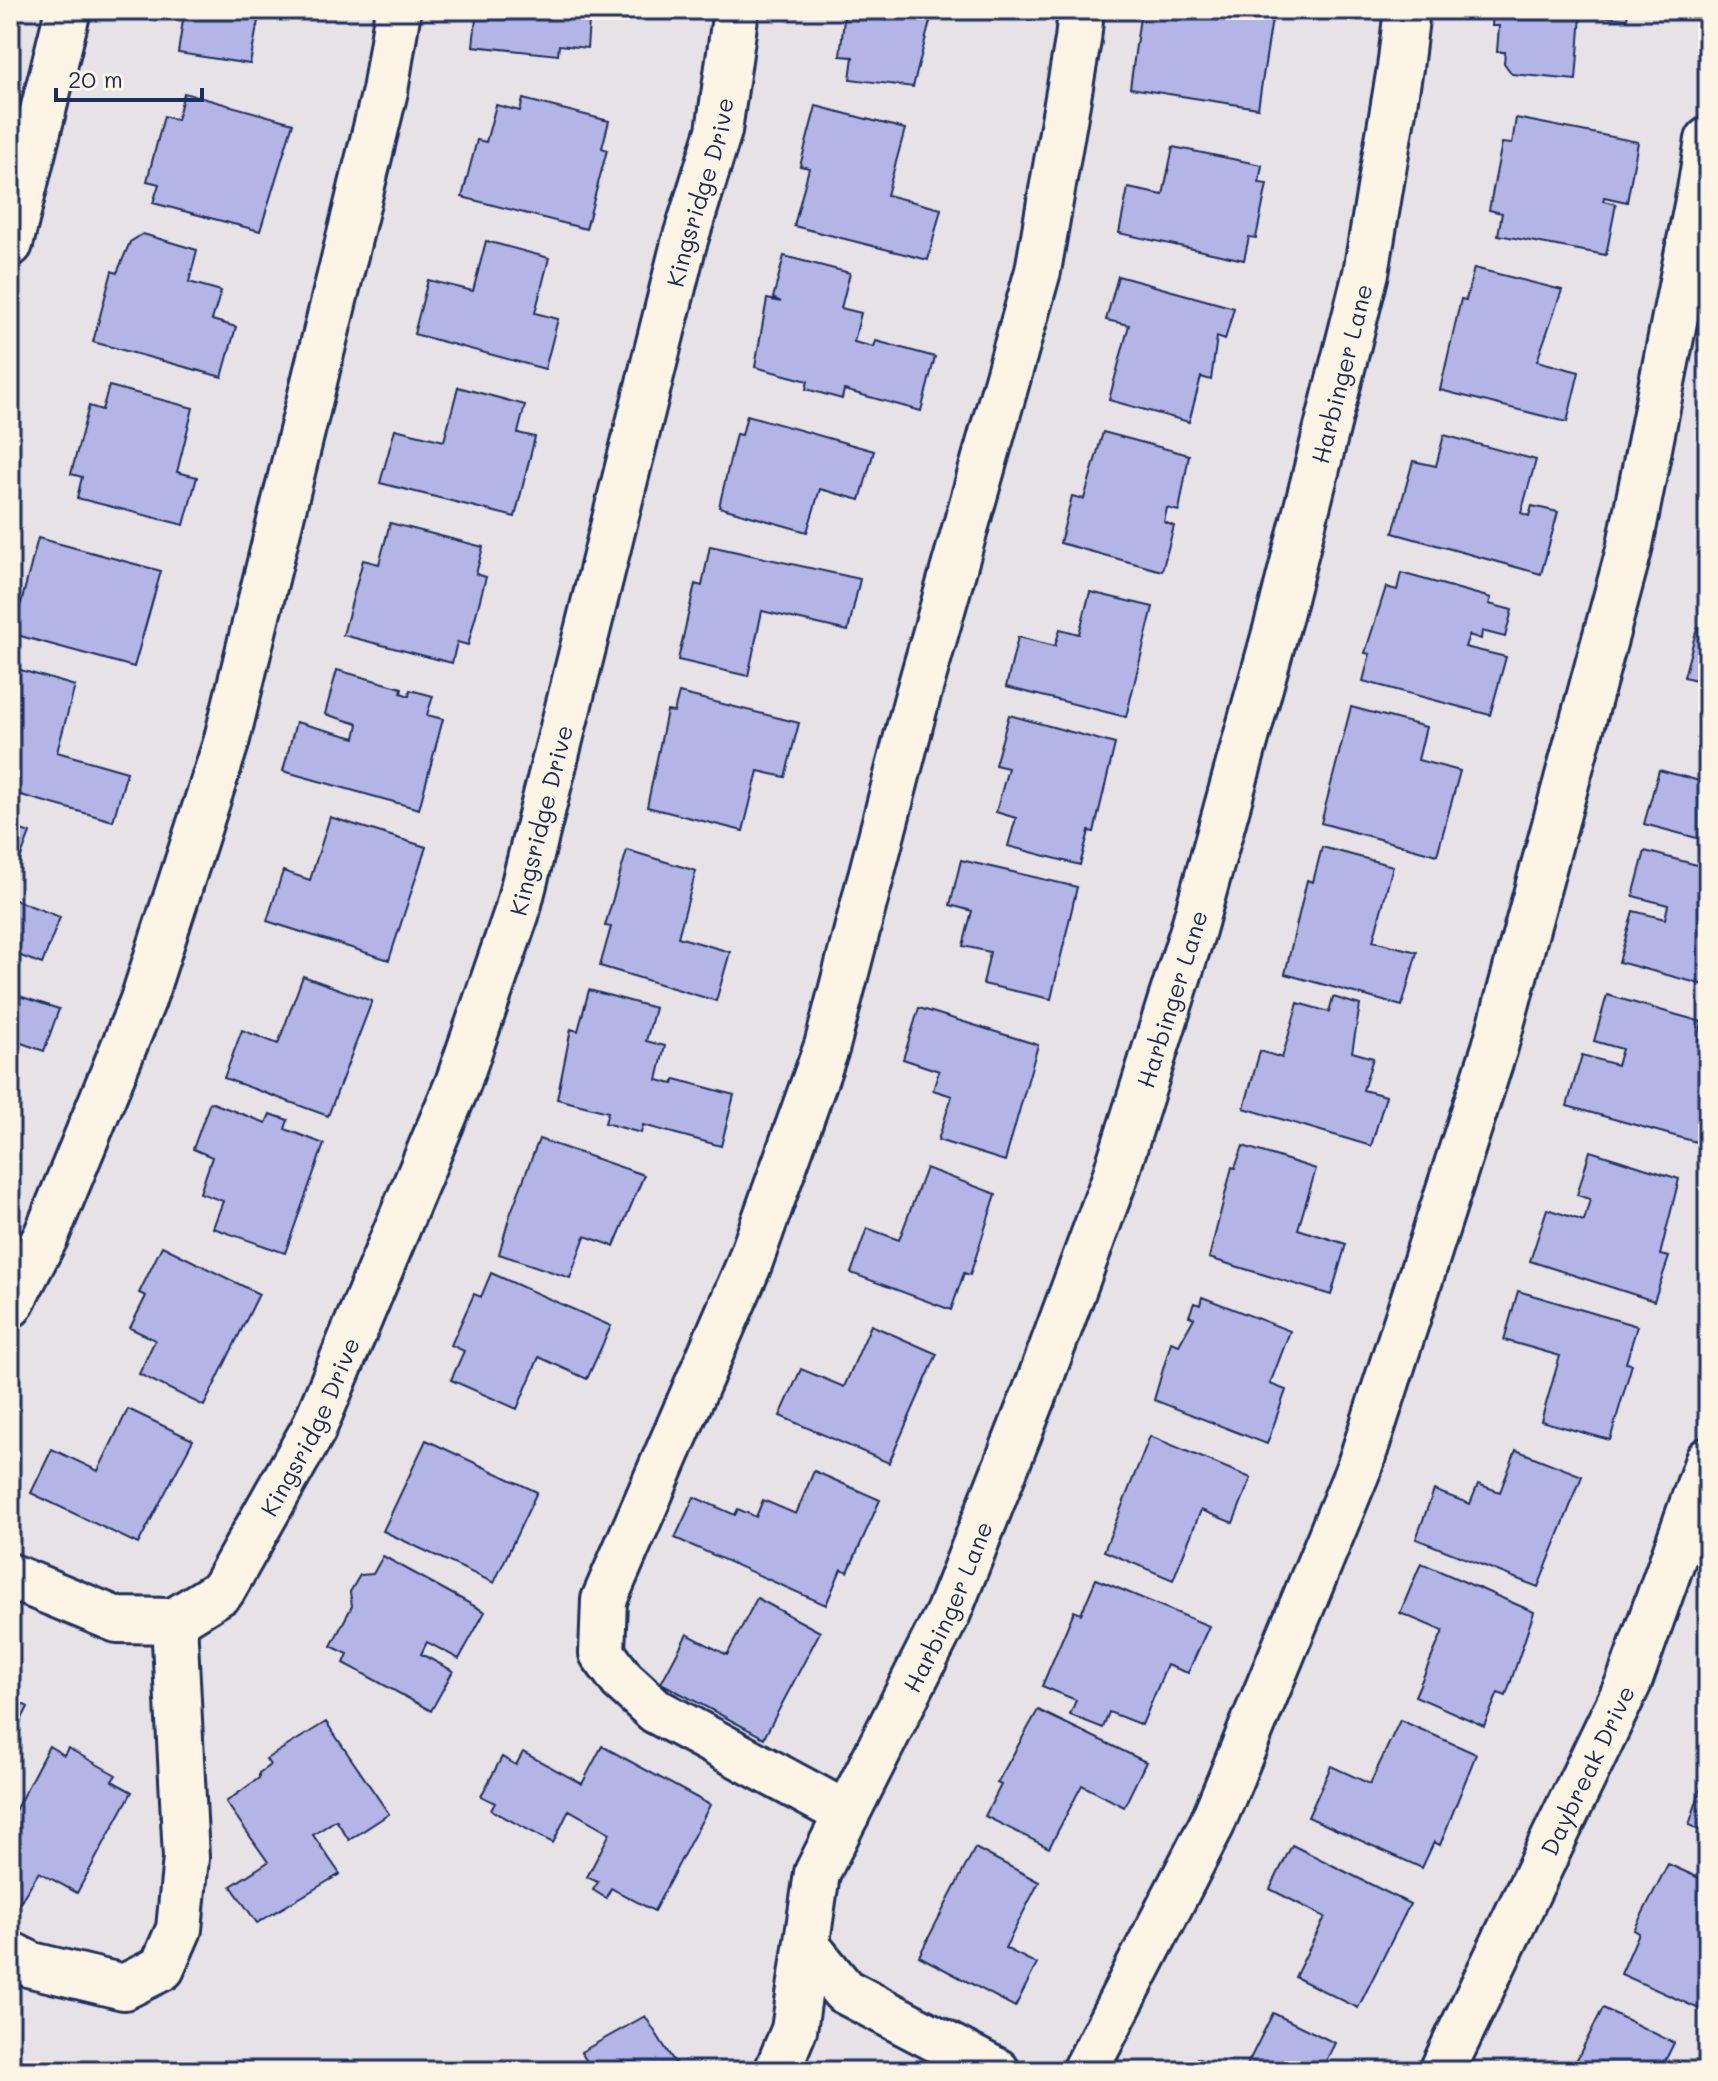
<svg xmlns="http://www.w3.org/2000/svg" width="1718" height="2081" font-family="Mali,sans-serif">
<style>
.building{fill:#b4b5e7;stroke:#1b2f5e;stroke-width:2}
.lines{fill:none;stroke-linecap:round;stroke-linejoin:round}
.minor-casing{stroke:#1b2f5e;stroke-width:50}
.minor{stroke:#fcf5e5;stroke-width:44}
.labels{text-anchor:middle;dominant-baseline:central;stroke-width:6;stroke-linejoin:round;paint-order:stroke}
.street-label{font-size:24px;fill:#1b2f5e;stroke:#fcf5e5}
</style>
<rect width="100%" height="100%" fill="#e6e2e6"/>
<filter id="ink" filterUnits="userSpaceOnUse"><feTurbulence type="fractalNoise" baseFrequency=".0125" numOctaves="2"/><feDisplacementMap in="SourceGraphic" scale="16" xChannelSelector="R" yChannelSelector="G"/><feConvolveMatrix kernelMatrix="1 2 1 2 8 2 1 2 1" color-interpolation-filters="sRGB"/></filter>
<g filter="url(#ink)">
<!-- building -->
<path class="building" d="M 176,10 L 260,10 L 250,64 L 178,53 L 184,14 L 176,14 Z
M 477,10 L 607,10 L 606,14 L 589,21 L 587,48 L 559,45 L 558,55 L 473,46 Z
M 845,10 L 933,10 L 913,87 L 850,79 L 853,57 L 840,56 Z
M 1141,10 L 1258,10 L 1257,16 L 1272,19 L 1258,108 L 1130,88 Z
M 1493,10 L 1628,10 L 1627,19 L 1581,15 L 1576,80 L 1512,74 L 1504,63 L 1505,52 L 1497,52 L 1499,26 L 1492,26 Z
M 184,93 L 293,123 L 260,231 L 153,203 L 159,184 L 147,181 L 164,116 L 177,120 Z
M 523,99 L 609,121 L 602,148 L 607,150 L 586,229 L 462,197 L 477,140 L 486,142 L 496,105 L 520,111 Z
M 816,106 L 905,129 L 887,195 L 941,209 L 928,260 L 794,226 L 809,168 L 800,166 Z
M 1516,118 L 1638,142 L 1627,202 L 1604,197 L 1603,201 L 1616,204 L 1606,255 L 1498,235 L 1502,213 L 1489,210 L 1502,143 L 1512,144 Z
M 1173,147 L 1262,165 L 1259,183 L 1267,184 L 1256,238 L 1249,237 L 1244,260 L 1119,233 L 1128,188 L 1163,195 Z
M 143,234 L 197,250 L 189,282 L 221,291 L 212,320 L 236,327 L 222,377 L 93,342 L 112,271 L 117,273 L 130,242 Z
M 486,241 L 549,258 L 535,313 L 558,319 L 545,369 L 414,334 L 428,280 L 473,291 Z
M 784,256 L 850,273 L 841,308 L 861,313 L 854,342 L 874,347 L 876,341 L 935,357 L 921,411 L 844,390 L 842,399 L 806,389 L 808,381 L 755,367 L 767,299 L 781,302 L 773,298 Z
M 1474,268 L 1562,290 L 1537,361 L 1579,372 L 1567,422 L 1440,390 L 1461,299 L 1466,300 Z
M 1118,276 L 1234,308 L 1225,340 L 1217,337 L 1211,380 L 1201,377 L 1189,422 L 1109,400 L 1129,325 L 1106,320 Z
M 109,386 L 193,408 L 177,472 L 197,477 L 184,525 L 77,498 L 82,477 L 71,474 L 89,406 L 102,410 Z
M 458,387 L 525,405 L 518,433 L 535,437 L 515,517 L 380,483 L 395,429 L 444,441 Z
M 747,415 L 874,451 L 860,500 L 820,489 L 807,532 L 719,507 L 736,434 L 742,435 Z
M 1103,432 L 1189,455 L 1179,511 L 1167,508 L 1164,522 L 1174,526 L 1162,571 L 1060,543 L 1072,496 L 1084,499 Z
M 1444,435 L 1536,460 L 1521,513 L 1529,516 L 1532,506 L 1558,512 L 1541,574 L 1393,533 L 1413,461 L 1436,466 Z
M 390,523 L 483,547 L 476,574 L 486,577 L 468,645 L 457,642 L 452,663 L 343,635 L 363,560 L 379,564 Z
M 38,538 L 161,571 L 134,667 L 13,634 Z
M 710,546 L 860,579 L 848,631 L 762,611 L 748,676 L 678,660 L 695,584 L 702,586 Z
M 1401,573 L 1491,598 L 1489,604 L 1512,610 L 1505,637 L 1482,631 L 1481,639 L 1469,635 L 1465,647 L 1506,657 L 1490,715 L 1363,681 L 1370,654 L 1365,653 L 1386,587 L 1397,590 Z
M 1090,592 L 1153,607 L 1126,717 L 1006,687 L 1018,637 L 1055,646 L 1060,629 L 1079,634 Z
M 1697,628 L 1708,631 L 1708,683 L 1684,677 Z
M 14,668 L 75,686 L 57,752 L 127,772 L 113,821 L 10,792 L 10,689 Z
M 337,670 L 402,688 L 401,693 L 409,696 L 410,690 L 433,696 L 427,715 L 443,719 L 419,809 L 283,771 L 296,722 L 355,738 L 358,724 L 325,714 Z
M 679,693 L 799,723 L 785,777 L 758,771 L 743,831 L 647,807 L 667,711 L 674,712 Z
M 1351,707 L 1426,727 L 1418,760 L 1460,771 L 1437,855 L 1321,823 Z
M 1009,715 L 1115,744 L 1094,832 L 1089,831 L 1080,865 L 1008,846 L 1016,818 L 996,812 L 1008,768 L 995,765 Z
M 1708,722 L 1708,762 L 1698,759 Z
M 1659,770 L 1707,783 L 1708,780 L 1708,841 L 1644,824 Z
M 330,817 L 426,847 L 389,960 L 267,921 L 283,871 L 310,880 Z
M 10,826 L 30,833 L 10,885 Z
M 1322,847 L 1393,866 L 1373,941 L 1417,952 L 1402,1006 L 1285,974 L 1307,880 L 1313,882 Z
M 627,850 L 696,871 L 678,937 L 730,952 L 716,1001 L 600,966 L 611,927 L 605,926 Z
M 1645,851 L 1708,868 L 1708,986 L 1619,962 L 1633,911 L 1665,919 L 1668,905 L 1633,896 Z
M 961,860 L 1077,887 L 1051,999 L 983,984 L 990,952 L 963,946 L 972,911 L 950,905 Z
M 10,898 L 60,917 L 42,964 L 10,952 Z
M 303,976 L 372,1001 L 328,1116 L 224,1078 L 242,1030 L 278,1044 Z
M 589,990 L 655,1008 L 646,1041 L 665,1046 L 657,1080 L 673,1084 L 675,1079 L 734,1095 L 721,1146 L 643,1125 L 641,1133 L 605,1123 L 608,1112 L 557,1099 L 571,1029 L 578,1031 Z
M 10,993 L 59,1009 L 44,1051 L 10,1039 Z
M 1607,995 L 1702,1022 L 1700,1031 L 1708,1033 L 1708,1069 L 1699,1098 L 1708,1100 L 1708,1117 L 1700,1143 L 1567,1106 L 1582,1055 L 1617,1065 L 1622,1049 L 1594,1041 Z
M 1333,997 L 1360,1005 L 1352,1052 L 1373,1058 L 1363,1090 L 1386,1096 L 1371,1146 L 1244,1108 L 1260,1051 L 1282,1058 L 1298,1003 L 1329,1012 Z
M 919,1008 L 1038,1045 L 1005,1161 L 938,1140 L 952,1096 L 933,1090 L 939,1071 L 903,1059 Z
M 210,1102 L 266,1123 L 270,1114 L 288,1120 L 285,1129 L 324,1144 L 285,1253 L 213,1228 L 223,1201 L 200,1193 L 212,1157 L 193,1149 Z
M 539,1139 L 644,1175 L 614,1246 L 585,1236 L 570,1278 L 499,1254 L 510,1215 Z
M 1243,1146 L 1316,1169 L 1298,1229 L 1346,1244 L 1331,1295 L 1209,1258 L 1232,1167 L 1235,1168 Z
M 1590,1151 L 1679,1179 L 1660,1255 L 1669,1257 L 1654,1301 L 1530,1261 L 1547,1209 L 1584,1221 L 1590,1199 L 1577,1195 Z
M 926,1168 L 996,1194 L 970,1275 L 964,1273 L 951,1310 L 851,1273 L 867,1228 L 899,1240 Z
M 162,1246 L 259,1294 L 204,1406 L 139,1374 L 155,1340 L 130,1328 L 146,1296 L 139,1293 Z
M 491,1273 L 611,1326 L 587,1379 L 539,1357 L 517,1409 L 451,1380 L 464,1351 L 451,1345 L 474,1294 L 481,1297 Z
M 1518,1291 L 1637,1326 L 1626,1363 L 1632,1364 L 1610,1440 L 1541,1421 L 1560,1356 L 1504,1340 Z
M 1202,1297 L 1290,1331 L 1270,1384 L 1286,1390 L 1267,1444 L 1154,1400 L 1171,1342 L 1179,1345 L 1194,1318 L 1189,1316 L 1194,1303 L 1200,1305 Z
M 871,1325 L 937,1354 L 889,1463 L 780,1416 L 801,1369 L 844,1387 Z
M 128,1409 L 193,1440 L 138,1544 L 31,1493 L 52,1449 L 98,1471 Z
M 1150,1436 L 1251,1478 L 1233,1523 L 1201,1510 L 1173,1580 L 1104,1551 Z
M 426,1440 L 537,1492 L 494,1583 L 383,1531 Z
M 1516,1450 L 1582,1476 L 1538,1587 L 1416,1539 L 1434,1490 L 1470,1504 L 1478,1484 L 1500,1492 Z
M 814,1471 L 880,1500 L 848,1572 L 841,1569 L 826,1605 L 675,1538 L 694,1497 L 735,1515 L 738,1509 L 756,1517 L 763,1500 L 796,1514 Z
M 383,1556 L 485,1612 L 459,1659 L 427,1642 L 421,1654 L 453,1671 L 431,1711 L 344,1663 L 348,1654 L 331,1646 L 352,1606 L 350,1592 L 360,1575 L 373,1574 Z
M 1421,1563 L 1534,1612 L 1506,1696 L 1498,1693 L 1484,1726 L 1415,1696 L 1443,1631 L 1400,1613 Z
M 1096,1579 L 1209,1626 L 1188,1673 L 1167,1665 L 1142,1725 L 1109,1712 L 1103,1728 L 1070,1715 L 1076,1700 L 1042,1686 L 1074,1611 L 1081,1614 Z
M 757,1598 L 820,1632 L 764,1738 L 661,1683 L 687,1634 L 727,1655 Z
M 10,1697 L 28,1707 L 10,1742 Z
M 1038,1710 L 1146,1762 L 1124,1807 L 1082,1785 L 1049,1848 L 985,1816 L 1001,1785 L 997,1783 Z
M 1400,1720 L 1476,1754 L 1440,1845 L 1434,1842 L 1422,1868 L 1308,1817 L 1331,1766 L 1370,1784 Z
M 326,1722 L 389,1814 L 349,1840 L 336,1820 L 313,1835 L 340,1874 L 257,1923 L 231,1886 L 268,1862 L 226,1802 L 259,1778 L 259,1773 L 270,1765 L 266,1759 Z
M 49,1746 L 64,1755 L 68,1748 L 116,1775 L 112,1781 L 132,1792 L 77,1893 L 39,1872 L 10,1918 L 10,1820 Z
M 602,1746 L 710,1805 L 654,1911 L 611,1888 L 606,1898 L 593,1890 L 598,1882 L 587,1877 L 610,1833 L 569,1810 L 553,1843 L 491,1810 L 495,1803 L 481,1796 L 502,1757 L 516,1765 L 523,1752 L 582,1784 Z
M 1708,1767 L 1708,1834 L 1689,1825 Z
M 1292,1845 L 1410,1904 L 1358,2008 L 1295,1977 L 1325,1917 L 1270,1889 Z
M 975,1848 L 1039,1882 L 1005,1948 L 1037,1964 L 1015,2007 L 919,1956 Z
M 1668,1864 L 1708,1882 L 1708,1942 L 1703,1954 L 1708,1956 L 1708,2013 L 1621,1974 L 1639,1933 L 1634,1930 Z
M 1603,2008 L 1674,2043 L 1660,2071 L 1571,2071 Z
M 1273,2013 L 1335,2043 L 1321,2071 L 1244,2071 Z
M 645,2016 L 680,2071 L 593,2071 L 581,2052 Z
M 1197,2058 L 1223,2071 L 1191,2071 Z"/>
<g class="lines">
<!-- minor casing -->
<g class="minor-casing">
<g id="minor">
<path d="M 10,244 L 68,10"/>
<path d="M 10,1305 L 46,1236 L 143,1000 L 226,743 L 385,91 L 398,10"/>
<path id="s1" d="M 10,1576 L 117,1620 L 174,1621 L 222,1591 L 313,1430 L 458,1083 L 517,912 L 684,243 L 719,131 L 736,10"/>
<path d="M 847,1814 L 656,1711 L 622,1680 L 602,1653 L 604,1600 L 748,1267 L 827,1046 L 916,702 L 1038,271 L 1078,40 L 1081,10"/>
<path d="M 807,1946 L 844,1991 L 997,2071"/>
<path d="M 10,1954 L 32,1965 L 124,1987 L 162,1968 L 179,1929 L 186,1858 L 174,1621"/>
<path id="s2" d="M 777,2071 L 794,2030 L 817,1873 L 948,1613 L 1037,1388 L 1113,1183 L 1193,930 L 1280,615 L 1366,273 L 1400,68 L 1407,10"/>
<path d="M 1085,2071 L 1212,1824 L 1360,1465 L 1495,1047 L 1629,550 L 1700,190 L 1708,140"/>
<path id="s3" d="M 1442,2071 L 1629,1682 L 1708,1460"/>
</g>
</g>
<!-- minor -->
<use href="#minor" class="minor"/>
</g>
</g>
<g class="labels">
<!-- street labels -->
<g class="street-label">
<text stroke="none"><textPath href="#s1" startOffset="1714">Kingsridge Drive</textPath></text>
<text stroke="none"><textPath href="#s2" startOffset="1796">Harbinger Lane</textPath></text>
<text stroke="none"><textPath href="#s1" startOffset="1066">Kingsridge Drive</textPath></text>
<text stroke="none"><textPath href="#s2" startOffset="1148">Harbinger Lane</textPath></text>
<text stroke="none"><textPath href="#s1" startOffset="416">Kingsridge Drive</textPath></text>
<text stroke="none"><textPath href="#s2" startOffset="500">Harbinger Lane</textPath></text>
<text stroke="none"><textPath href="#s3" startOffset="334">Daybreak Drive</textPath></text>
</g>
</g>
<!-- margin -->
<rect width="1718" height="2081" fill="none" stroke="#fcf5e5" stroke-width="40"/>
<rect x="20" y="20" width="1678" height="2041" fill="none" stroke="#1b2f5e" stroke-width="3" filter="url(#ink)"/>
<!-- scale -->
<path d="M56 88v12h146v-12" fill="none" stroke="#1b2f5e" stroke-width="4"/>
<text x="68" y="88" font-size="24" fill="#1b2f5e" stroke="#fcf5e5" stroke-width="6" paint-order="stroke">20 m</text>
</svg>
